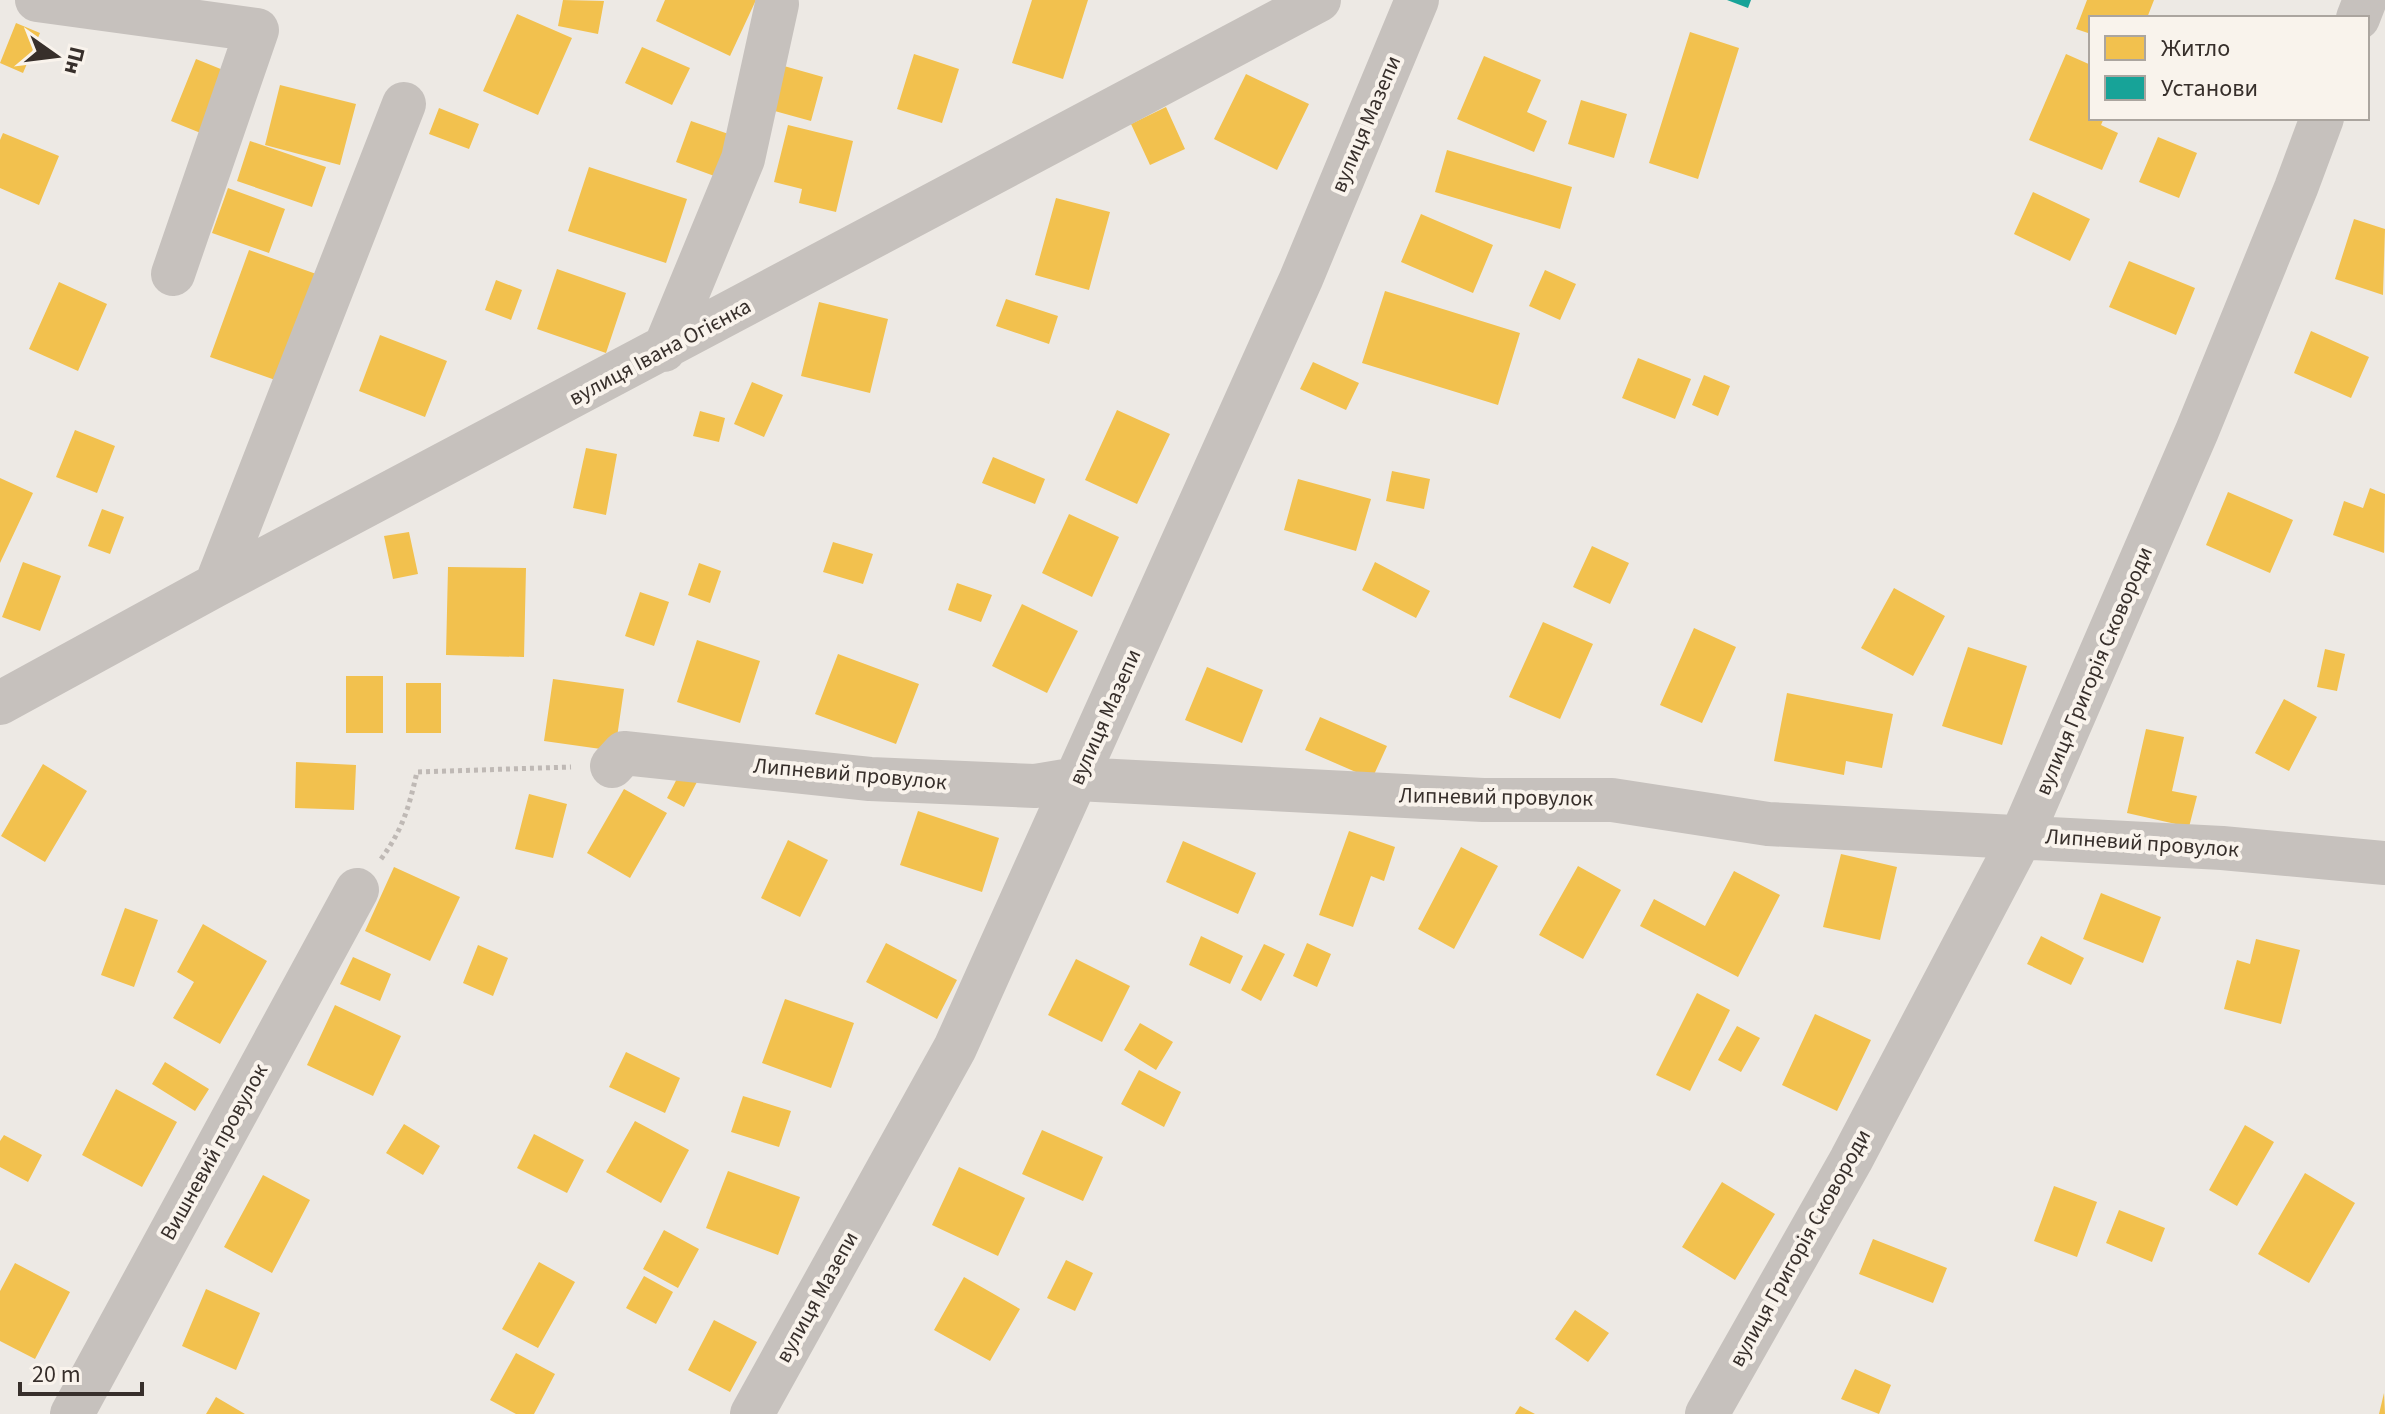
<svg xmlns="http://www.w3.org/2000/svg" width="2385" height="1414" font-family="'Source Sans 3',sans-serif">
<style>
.homes{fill:#f2c14e}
.public{fill:#17a398}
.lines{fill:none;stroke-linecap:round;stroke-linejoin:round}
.path{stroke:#bfb9b5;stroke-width:5;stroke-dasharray:4 4;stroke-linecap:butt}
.minor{stroke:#c6c1bd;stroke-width:44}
.labels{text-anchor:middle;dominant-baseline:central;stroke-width:8;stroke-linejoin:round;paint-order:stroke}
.street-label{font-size:22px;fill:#372f2b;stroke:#f9f3ec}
</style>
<rect width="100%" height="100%" fill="#ede9e4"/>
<!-- homes -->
<path class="homes" d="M 563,0 L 604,1 L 598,34 L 558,26 Z
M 665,0 L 756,0 L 730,56 L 656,21 Z
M 1032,0 L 1088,0 L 1063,79 L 1012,63 Z
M 2087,0 L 2154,0 L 2147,18 L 2091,18 L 2091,34 L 2076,29 Z
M 517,14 L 572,38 L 538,115 L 483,91 Z
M 16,23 L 40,33 L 23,73 L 0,63 Z
M 1690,32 L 1739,48 L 1698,179 L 1649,163 Z
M 642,47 L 690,68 L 672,105 L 625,83 Z
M 914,54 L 959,69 L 942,123 L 897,109 Z
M 2066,54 L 2091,65 L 2091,118 L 2104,118 L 2101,125 L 2118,133 L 2102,170 L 2029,140 Z
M 1484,56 L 1541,80 L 1527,112 L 1547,121 L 1534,152 L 1457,119 Z
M 196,59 L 233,74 L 208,136 L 171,121 Z
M 784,66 L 823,77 L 811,121 L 771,110 Z
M 1246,74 L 1309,104 L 1277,170 L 1214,139 Z
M 280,85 L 356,104 L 340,165 L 265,145 Z
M 1581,100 L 1627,114 L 1614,158 L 1568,144 Z
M 1166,107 L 1185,149 L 1150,165 L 1131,124 Z
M 439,108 L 479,124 L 469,149 L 429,134 Z
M 691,121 L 743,139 L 728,181 L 676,162 Z
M 788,125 L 853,141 L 836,212 L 799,203 L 802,189 L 774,182 Z
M 3,133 L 59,156 L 39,205 L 0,188 L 0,140 Z
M 2158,137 L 2197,153 L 2179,198 L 2139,182 Z
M 250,141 L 326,167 L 312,207 L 237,181 Z
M 1447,150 L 1572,187 L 1560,229 L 1435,192 Z
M 589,167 L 687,199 L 666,263 L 568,231 Z
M 228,188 L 285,209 L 269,253 L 212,233 Z
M 2033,192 L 2090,219 L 2070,261 L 2014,234 Z
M 1056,198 L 1110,212 L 1089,290 L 1035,275 Z
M 1421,214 L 1493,245 L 1473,293 L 1401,262 Z
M 2354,219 L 2385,229 L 2383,295 L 2335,279 Z
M 249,250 L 319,275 L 281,382 L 210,357 Z
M 2129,261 L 2195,288 L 2176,335 L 2109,307 Z
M 557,269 L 626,293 L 606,353 L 537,329 Z
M 1545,270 L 1576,284 L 1560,320 L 1529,306 Z
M 496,280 L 522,290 L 511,320 L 485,310 Z
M 59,282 L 107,304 L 78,371 L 29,349 Z
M 1385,291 L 1520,333 L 1498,405 L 1362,363 Z
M 1006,299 L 1058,316 L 1049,344 L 996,326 Z
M 819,302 L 888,319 L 870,393 L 801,376 Z
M 2311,331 L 2369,357 L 2351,398 L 2294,373 Z
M 380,335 L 447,361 L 425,417 L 359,391 Z
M 1638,358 L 1691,379 L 1675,419 L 1622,398 Z
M 1313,362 L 1359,383 L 1346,410 L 1300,389 Z
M 1704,375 L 1730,386 L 1718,416 L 1692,405 Z
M 752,382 L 783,395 L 764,437 L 734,424 Z
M 1117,410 L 1170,434 L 1137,504 L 1085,480 Z
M 700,411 L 725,418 L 719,442 L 693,436 Z
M 75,430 L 115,446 L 97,493 L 56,477 Z
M 586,448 L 617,454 L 606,515 L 573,508 Z
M 993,457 L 1045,479 L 1035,504 L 982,483 Z
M 1392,471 L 1430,479 L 1424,509 L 1386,501 Z
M 0,478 L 33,493 L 0,563 Z
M 1298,479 L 1371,499 L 1356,551 L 1284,530 Z
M 2370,488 L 2385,494 L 2384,553 L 2333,535 L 2344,501 L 2363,508 Z
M 2228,492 L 2293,520 L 2270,573 L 2206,545 Z
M 102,509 L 124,517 L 110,554 L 88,546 Z
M 1069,514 L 1119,537 L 1092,597 L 1042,573 Z
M 409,532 L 418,574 L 393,579 L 384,536 Z
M 833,542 L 873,554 L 863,584 L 823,572 Z
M 1592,546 L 1629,563 L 1610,604 L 1573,587 Z
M 23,562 L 61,576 L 40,631 L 2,617 Z
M 1375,562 L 1430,591 L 1416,618 L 1362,590 Z
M 699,563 L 721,571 L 710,603 L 688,595 Z
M 448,567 L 526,568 L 524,657 L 446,655 Z
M 957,583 L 992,595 L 981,622 L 948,610 Z
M 1894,588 L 1945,616 L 1913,676 L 1861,648 Z
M 640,592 L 669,602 L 654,646 L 625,636 Z
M 1022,604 L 1078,631 L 1047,693 L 992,666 Z
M 1543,622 L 1593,644 L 1560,719 L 1509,697 Z
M 1694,628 L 1736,647 L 1702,723 L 1660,705 Z
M 697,640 L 760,661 L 740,723 L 677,702 Z
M 1968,647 L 2027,666 L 2002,745 L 1942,726 Z
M 2325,649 L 2345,654 L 2337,691 L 2317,687 Z
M 838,654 L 919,684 L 896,744 L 815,714 Z
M 1207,667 L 1263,690 L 1242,743 L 1185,720 Z
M 346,676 L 383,676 L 383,733 L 346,733 Z
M 553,679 L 624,689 L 615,751 L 544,741 Z
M 406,683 L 441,683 L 441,733 L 406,733 Z
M 1787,693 L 1893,714 L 1882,768 L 1846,761 L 1844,775 L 1774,761 Z
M 2284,699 L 2317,717 L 2289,771 L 2255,753 Z
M 1320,717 L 1387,746 L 1372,779 L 1305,750 Z
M 2146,729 L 2184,737 L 2172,791 L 2197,796 L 2189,827 L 2127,813 Z
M 296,762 L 356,765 L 354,810 L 295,808 Z
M 43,764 L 87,791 L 45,862 L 1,836 Z
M 682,769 L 699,778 L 684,807 L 667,798 Z
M 624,789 L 667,813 L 630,878 L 587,853 Z
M 529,794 L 567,804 L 553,858 L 515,849 Z
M 918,811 L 999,838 L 982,892 L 900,865 Z
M 1349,831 L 1395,847 L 1384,881 L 1371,876 L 1353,927 L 1319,915 Z
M 788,840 L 828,860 L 800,917 L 761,898 Z
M 1183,841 L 1256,873 L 1238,914 L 1166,882 Z
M 1461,847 L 1498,866 L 1454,949 L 1418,929 Z
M 1841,854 L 1897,867 L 1880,940 L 1823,927 Z
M 1578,866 L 1621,890 L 1583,959 L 1539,935 Z
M 394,867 L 460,897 L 430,961 L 365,931 Z
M 1734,871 L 1780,895 L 1738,977 L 1640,926 L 1654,899 L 1705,926 Z
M 2101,893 L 2161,917 L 2143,963 L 2083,939 Z
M 125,908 L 158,920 L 134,987 L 101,975 Z
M 203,924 L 267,961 L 220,1044 L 173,1018 L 194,982 L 177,972 Z
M 1201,936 L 1243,956 L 1230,984 L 1189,965 Z
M 2041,936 L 2084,958 L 2071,985 L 2027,964 Z
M 2256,939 L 2300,950 L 2281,1024 L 2224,1009 L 2237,960 L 2250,964 Z
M 886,943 L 957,980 L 937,1019 L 866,982 Z
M 1307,943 L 1331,954 L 1317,987 L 1293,976 Z
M 1264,944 L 1285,954 L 1261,1001 L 1241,990 Z
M 478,945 L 508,958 L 493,996 L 463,983 Z
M 353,957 L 391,974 L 380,1001 L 340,984 Z
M 1076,959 L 1130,986 L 1102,1042 L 1048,1015 Z
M 1697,993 L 1730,1010 L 1690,1091 L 1656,1075 Z
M 785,999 L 854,1023 L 831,1088 L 762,1063 Z
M 335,1005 L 401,1036 L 373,1096 L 307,1065 Z
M 1815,1014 L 1871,1040 L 1837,1111 L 1782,1085 Z
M 1140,1023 L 1173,1042 L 1156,1070 L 1124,1050 Z
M 1737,1026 L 1760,1038 L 1741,1072 L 1718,1060 Z
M 626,1052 L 680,1078 L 665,1113 L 609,1087 Z
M 165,1062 L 209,1089 L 195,1111 L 152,1084 Z
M 1139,1070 L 1181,1092 L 1164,1127 L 1121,1104 Z
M 116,1089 L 177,1122 L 142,1187 L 82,1155 Z
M 743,1096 L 791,1111 L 779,1147 L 731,1132 Z
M 635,1121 L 689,1150 L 661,1203 L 606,1172 Z
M 404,1124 L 440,1146 L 423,1175 L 386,1153 Z
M 2245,1125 L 2274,1142 L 2237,1206 L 2209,1190 Z
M 1042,1130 L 1103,1157 L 1083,1201 L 1022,1174 Z
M 534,1134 L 584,1160 L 567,1193 L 517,1168 Z
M 4,1135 L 42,1155 L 28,1182 L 0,1167 L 0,1141 Z
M 959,1167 L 1025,1198 L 998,1256 L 932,1225 Z
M 728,1171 L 800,1197 L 778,1255 L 706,1228 Z
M 2305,1173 L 2355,1203 L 2309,1283 L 2258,1254 Z
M 263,1175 L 310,1200 L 272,1273 L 224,1247 Z
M 1722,1182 L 1775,1214 L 1735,1280 L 1682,1247 Z
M 2054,1186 L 2097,1202 L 2077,1257 L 2034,1241 Z
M 2119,1210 L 2165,1228 L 2152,1262 L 2106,1243 Z
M 664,1230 L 699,1249 L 678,1288 L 643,1269 Z
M 1873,1239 L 1947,1268 L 1933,1303 L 1859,1274 Z
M 1066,1260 L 1093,1273 L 1075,1311 L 1047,1298 Z
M 539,1262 L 575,1282 L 538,1348 L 502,1329 Z
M 15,1263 L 70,1292 L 35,1359 L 0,1341 L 0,1291 Z
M 644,1276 L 673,1292 L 656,1324 L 626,1308 Z
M 964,1277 L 1020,1309 L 990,1361 L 934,1330 Z
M 206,1289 L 260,1313 L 236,1370 L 182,1346 Z
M 1575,1310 L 1609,1333 L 1588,1362 L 1555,1339 Z
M 714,1320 L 757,1342 L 730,1392 L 688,1370 Z
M 516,1353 L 555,1374 L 534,1414 L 516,1414 L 490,1400 Z
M 1855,1369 L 1891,1385 L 1879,1414 L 1841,1399 Z
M 2384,1393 L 2385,1414 L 2379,1414 Z
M 216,1397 L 245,1414 L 206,1414 Z
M 1520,1406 L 1535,1414 L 1515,1414 Z"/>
<!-- public -->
<path class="public" d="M 1727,0 L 1751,0 L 1748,8 Z"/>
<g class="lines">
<!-- path -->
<path class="path" d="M 381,859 C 403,829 409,807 417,772 L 571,767"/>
<!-- minor -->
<path class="minor" d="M 37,0 L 257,30 L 173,274
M 2358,18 L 2365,0
M 664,350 L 743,159 L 777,4
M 216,585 L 404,104
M 0,703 L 216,585 L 1319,0
M 612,766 L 624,753 L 870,779 L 1035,786 L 1077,779 L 1483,800 L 1612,800 L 1768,824 L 2222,848 L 2385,863
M 72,1414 L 357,890
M 752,1414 L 955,1048 L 1301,279 L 1417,0
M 1707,1414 L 1851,1160 L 2022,835 L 2197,431 L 2296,188 L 2322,118"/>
</g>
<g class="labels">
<!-- street labels -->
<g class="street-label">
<text transform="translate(1366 124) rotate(-67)">вулиця Мазепи</text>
<text transform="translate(660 352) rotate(-28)">вулиця Івана Огієнка</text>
<text transform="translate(2094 671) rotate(-67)">вулиця Григорія Сковороди</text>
<text transform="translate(1105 717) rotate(-66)">вулиця Мазепи</text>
<text transform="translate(850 774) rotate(5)">Липневий провулок</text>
<text transform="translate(1496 797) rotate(1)">Липневий провулок</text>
<text transform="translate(2142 843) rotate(4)">Липневий провулок</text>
<text transform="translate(214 1152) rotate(-61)">Вишневий провулок</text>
<text transform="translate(1800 1248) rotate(-61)">вулиця Григорія Сковороди</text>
<text transform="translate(817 1297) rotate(-61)">вулиця Мазепи</text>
</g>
</g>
<!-- legend -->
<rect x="2089" y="16" width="280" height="104" fill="#f9f3ec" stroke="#aba59f" stroke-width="2"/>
<rect x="2105" y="36" width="40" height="24" fill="#f2c14e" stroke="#aba59f" stroke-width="2"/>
<text x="2161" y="56" font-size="24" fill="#372f2b">Житло</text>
<rect x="2105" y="76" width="40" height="24" fill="#17a398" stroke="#aba59f" stroke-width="2"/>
<text x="2161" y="96" font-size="24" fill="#372f2b">Установи</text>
<!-- north arrow -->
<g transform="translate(56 56) rotate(104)" stroke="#f9f3ec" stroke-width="6" paint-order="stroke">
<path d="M0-6L14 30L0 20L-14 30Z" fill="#372f2b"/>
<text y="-12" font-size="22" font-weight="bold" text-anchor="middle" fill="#372f2b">Пн</text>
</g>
<!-- scale -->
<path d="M20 1382v12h122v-12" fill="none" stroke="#372f2b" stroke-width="4"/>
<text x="32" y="1382" font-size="24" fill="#372f2b" stroke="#f9f3ec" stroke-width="6" paint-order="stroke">20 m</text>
</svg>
